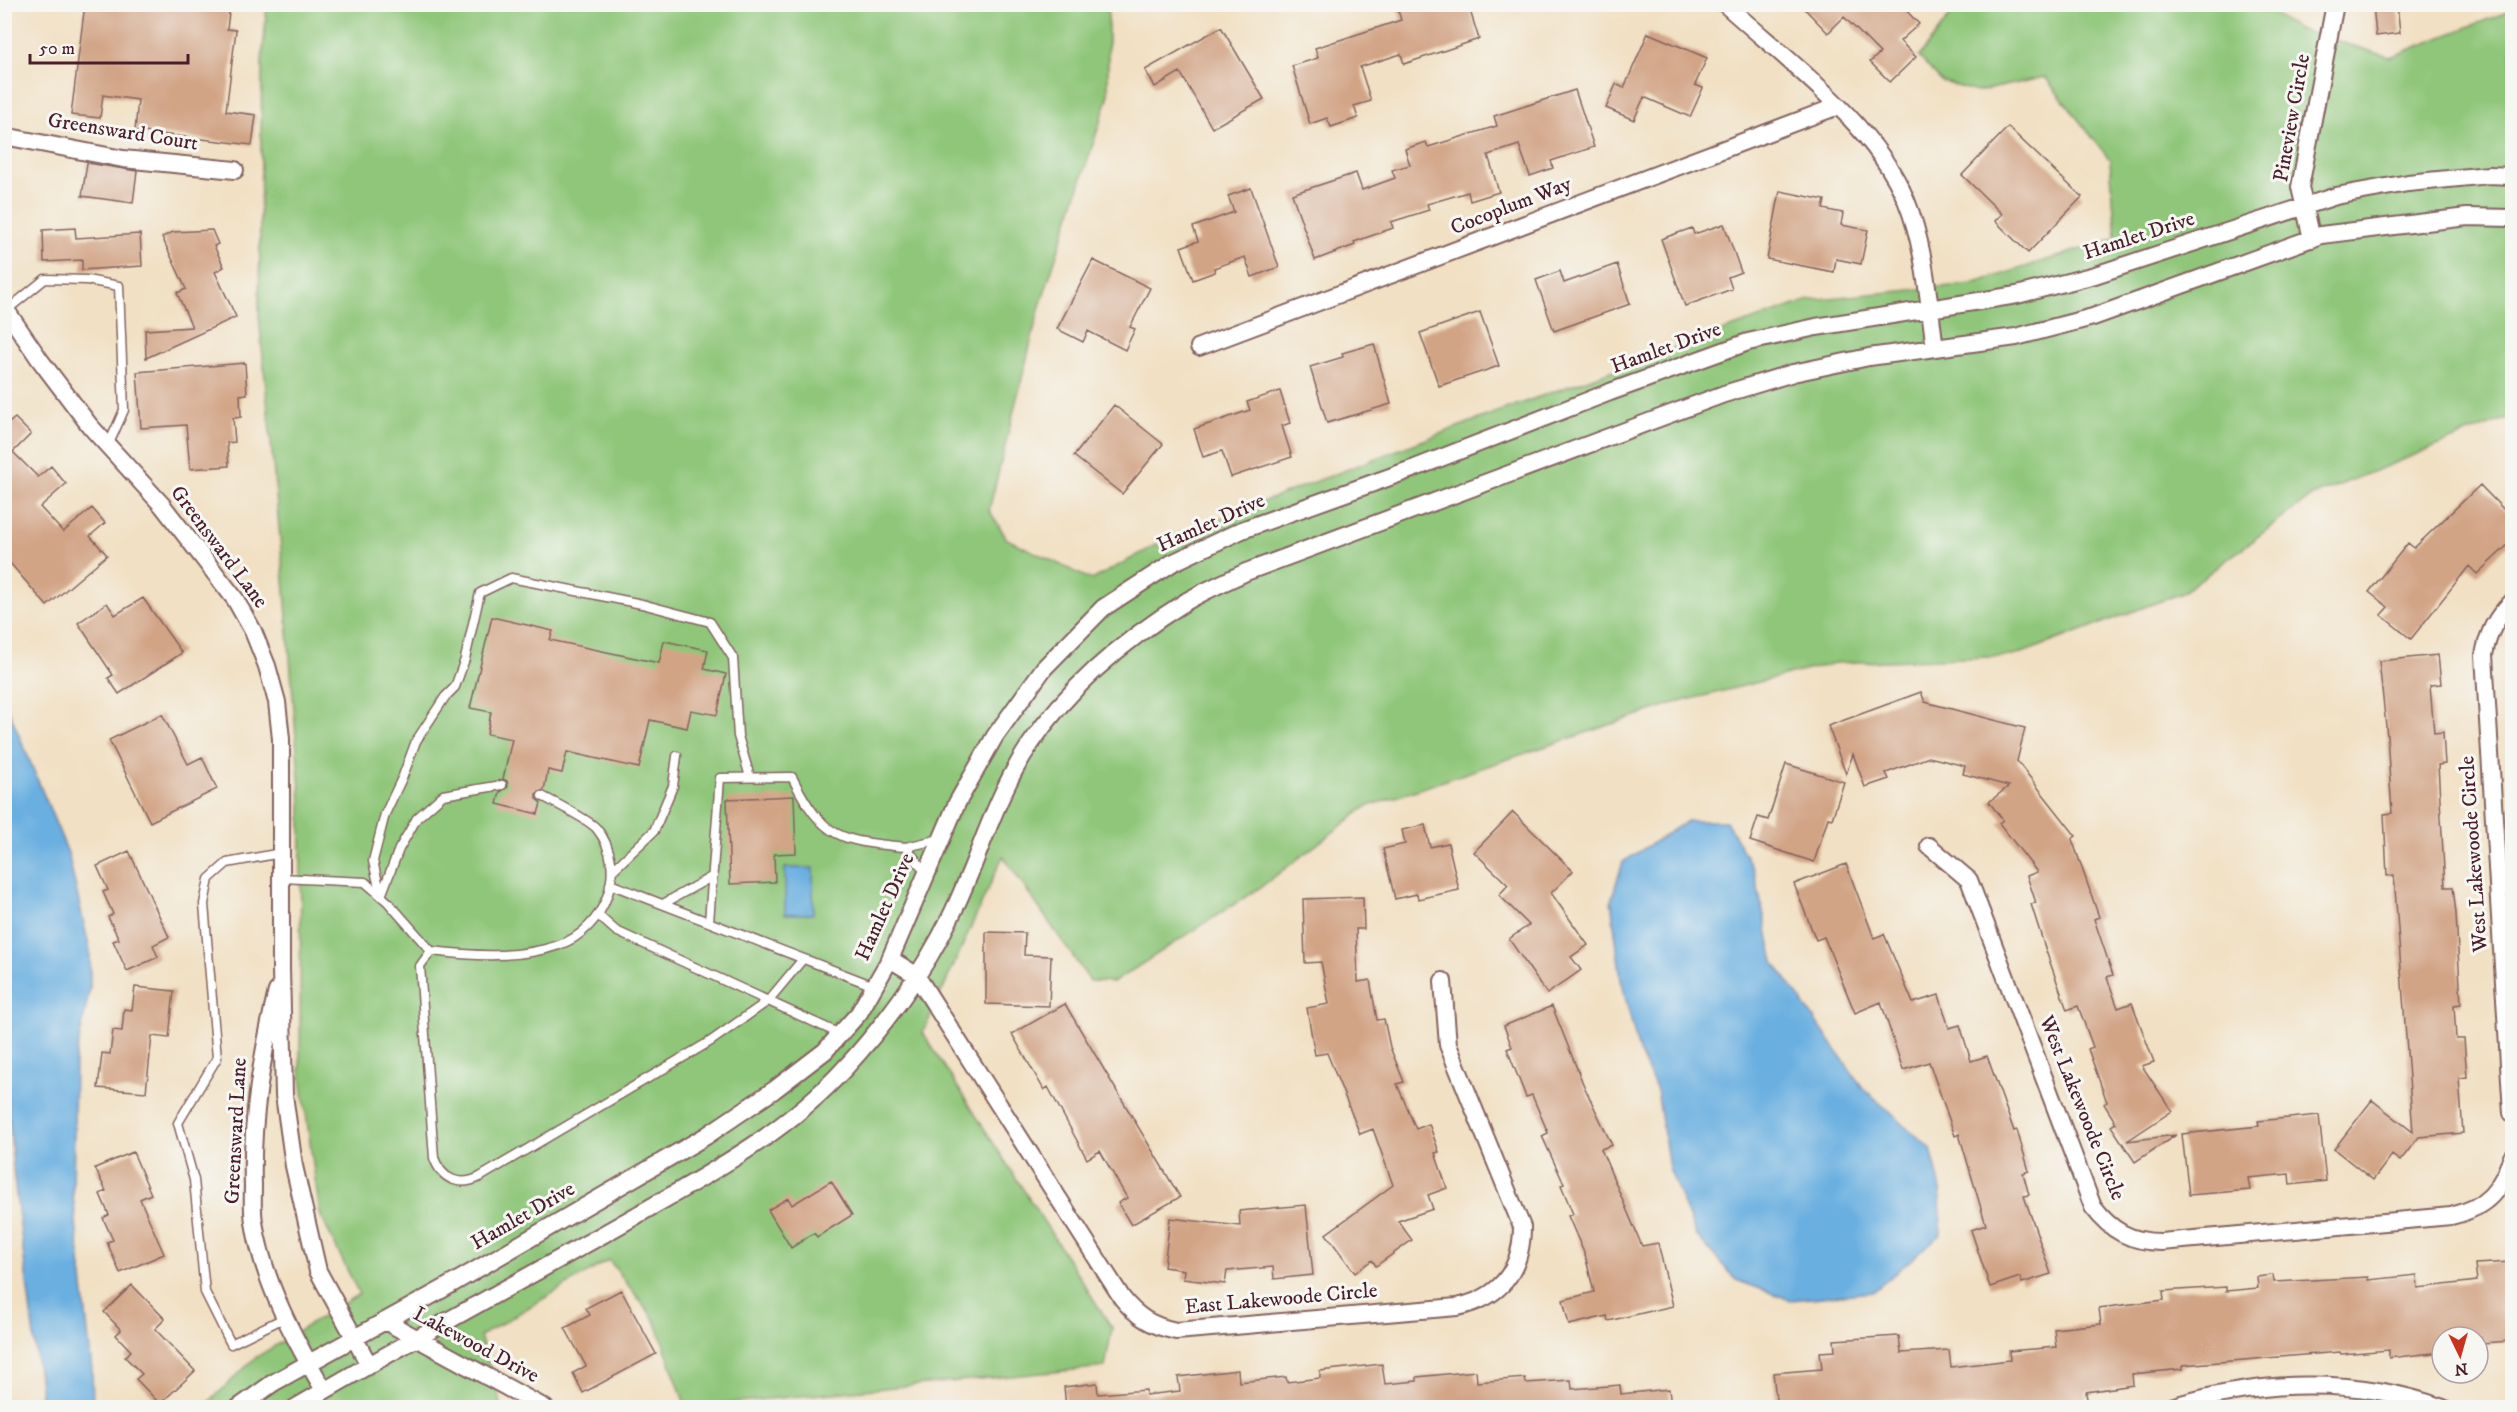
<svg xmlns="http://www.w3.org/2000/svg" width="2517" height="1412" font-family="'IM FELL DW Pica',serif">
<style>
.green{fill:#8fc679;stroke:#6c7252;stroke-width:1.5}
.water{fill:#69afe0;stroke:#5a6786;stroke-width:1.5}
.building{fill:#d2a486}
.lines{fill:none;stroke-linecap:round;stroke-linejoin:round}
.service-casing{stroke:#846360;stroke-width:11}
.minor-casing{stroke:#846360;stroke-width:20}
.service{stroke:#fff;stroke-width:8}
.minor{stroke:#fff;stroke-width:16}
.labels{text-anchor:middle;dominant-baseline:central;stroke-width:6;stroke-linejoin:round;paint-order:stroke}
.street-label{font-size:21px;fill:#4a1f2b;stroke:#f6f6f2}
</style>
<rect width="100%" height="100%" fill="#f6f6f2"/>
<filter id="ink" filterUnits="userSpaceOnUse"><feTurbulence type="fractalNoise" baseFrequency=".0167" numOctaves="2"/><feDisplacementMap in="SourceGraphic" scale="12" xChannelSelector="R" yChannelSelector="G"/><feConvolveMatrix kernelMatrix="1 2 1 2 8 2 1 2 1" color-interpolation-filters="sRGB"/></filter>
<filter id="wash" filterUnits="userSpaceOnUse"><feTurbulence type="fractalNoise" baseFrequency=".008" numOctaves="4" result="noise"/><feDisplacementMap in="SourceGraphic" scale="24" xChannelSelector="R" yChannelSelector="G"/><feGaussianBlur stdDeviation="1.35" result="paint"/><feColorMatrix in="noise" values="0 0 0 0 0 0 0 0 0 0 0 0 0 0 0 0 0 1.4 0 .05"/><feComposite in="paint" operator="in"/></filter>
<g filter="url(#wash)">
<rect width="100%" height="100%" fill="#f1e0c3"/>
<!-- green -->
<path class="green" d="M 267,5 L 1108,5 L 1108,98 L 1040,306 L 989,510 L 1007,539 L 1092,580 L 1171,537 L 1497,412 L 1809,300 L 1972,284 L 2116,238 L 2110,160 L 2045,77 L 1977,92 L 1941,81 L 1919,57 L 1958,5 L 2262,5 L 2297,29 L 2390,57 L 2512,10 L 2512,416 L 2312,496 L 2182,593 L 2014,656 L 1835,663 L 1671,704 L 1366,807 L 1261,887 L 1114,982 L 1090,981 L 1003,856 L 923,1033 L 1112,1328 L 1105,1367 L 686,1407 L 655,1320 L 609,1260 L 480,1336 L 502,1407 L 203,1408 L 255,1358 L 359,1294 L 320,1214 L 300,1070 L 301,804 L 285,591 L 259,315 L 262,62 Z"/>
<!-- water -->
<path class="water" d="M 4,699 L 68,853 L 90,951 L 90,987 L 75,1060 L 73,1194 L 92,1370 L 93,1407 L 40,1407 L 41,1394 L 14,1178 L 5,1068 Z
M 1687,821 L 1726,821 L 1754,870 L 1774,962 L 1863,1088 L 1931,1149 L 1940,1185 L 1941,1234 L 1873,1292 L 1791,1300 L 1736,1280 L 1696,1235 L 1669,1168 L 1657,1090 L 1639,1052 L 1621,980 L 1611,900 L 1623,862 Z
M 785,868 L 813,868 L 813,914 L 785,914 Z"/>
<g id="blocks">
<!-- building -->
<path class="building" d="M 85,4 L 230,4 L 227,29 L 236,30 L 226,111 L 256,115 L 252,145 L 135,131 L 138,100 L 103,95 L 100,118 L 71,115 Z
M 1396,4 L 1468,4 L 1479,39 L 1404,64 L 1401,54 L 1360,67 L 1371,101 L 1354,106 L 1358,118 L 1331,127 L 1327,118 L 1310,124 L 1292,66 L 1318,58 L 1315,48 L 1401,20 Z
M 1800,4 L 1900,4 L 1919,24 L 1900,41 L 1916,57 L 1890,82 L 1870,62 L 1880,53 L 1844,17 L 1828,33 Z
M 2373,4 L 2397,4 L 2400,33 L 2376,36 Z
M 1221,27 L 1264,99 L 1212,128 L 1180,72 L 1155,87 L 1145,70 Z
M 1648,33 L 1707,58 L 1695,85 L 1703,88 L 1690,117 L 1644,97 L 1634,120 L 1606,108 L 1616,84 L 1624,88 Z
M 1575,90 L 1594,147 L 1551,161 L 1553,168 L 1530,176 L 1519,145 L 1488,155 L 1499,192 L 1470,201 L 1468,192 L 1427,204 L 1429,210 L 1391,222 L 1393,228 L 1354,242 L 1355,245 L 1315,260 L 1292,194 L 1356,173 L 1362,190 L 1395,178 L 1392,170 L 1410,165 L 1405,149 L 1426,142 L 1428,147 L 1497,126 L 1494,116 Z
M 2008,127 L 2082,197 L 2028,253 L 1995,221 L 2002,214 L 1962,175 Z
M 87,163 L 137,171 L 133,203 L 82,196 Z
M 1251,188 L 1279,267 L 1252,277 L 1245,257 L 1214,268 L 1215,272 L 1193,280 L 1181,247 L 1198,241 L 1193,227 L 1234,212 L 1228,196 Z
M 1780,191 L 1825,200 L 1823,209 L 1843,213 L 1841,225 L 1868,230 L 1861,264 L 1836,259 L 1834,272 L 1767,259 Z
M 1724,224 L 1741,272 L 1728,277 L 1732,289 L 1685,306 L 1661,239 L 1692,228 L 1694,234 Z
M 75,228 L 76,238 L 140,234 L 142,266 L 82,270 L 82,260 L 44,262 L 43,230 Z
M 212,230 L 218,244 L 214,246 L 224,267 L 215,272 L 236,317 L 146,358 L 145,330 L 192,327 L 177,293 L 186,289 L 162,237 L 173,232 Z
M 1093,260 L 1150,288 L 1130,327 L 1135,329 L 1125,350 L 1088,331 L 1083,342 L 1057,329 Z
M 1617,264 L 1630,304 L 1554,331 L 1536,280 L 1560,271 L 1564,283 Z
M 1480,312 L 1499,366 L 1439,386 L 1420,333 Z
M 1374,344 L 1391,404 L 1327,423 L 1310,367 L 1343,357 L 1342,353 Z
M 245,363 L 247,394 L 240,395 L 241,417 L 233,418 L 235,442 L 227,443 L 229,466 L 190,469 L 186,425 L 141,428 L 137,372 Z
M 1280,391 L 1290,423 L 1282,426 L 1292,457 L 1231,477 L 1222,451 L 1203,457 L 1194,429 L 1250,410 L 1247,402 Z
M 1114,405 L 1163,444 L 1122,494 L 1074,456 Z
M 15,418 L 31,434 L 13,452 L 38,477 L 51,466 L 66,484 L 40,507 L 63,532 L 92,508 L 105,523 L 90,536 L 107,555 L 47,606 L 4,556 L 4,427 Z
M 2480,485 L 2512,518 L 2512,541 L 2477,574 L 2469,566 L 2411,639 L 2381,615 L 2388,607 L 2369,592 L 2408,543 L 2414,548 Z
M 143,598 L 182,653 L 119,694 L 108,678 L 113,675 L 78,623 L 107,603 L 115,615 Z
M 492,617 L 553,631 L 550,640 L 659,663 L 664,641 L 708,650 L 704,669 L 726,674 L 717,715 L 691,710 L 687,728 L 650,720 L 639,768 L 567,752 L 562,773 L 548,770 L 544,790 L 536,794 L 536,799 L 541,803 L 538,814 L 497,804 L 500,792 L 508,787 L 507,781 L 503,779 L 512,739 L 487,734 L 491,712 L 470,708 Z
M 2438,655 L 2441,684 L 2430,685 L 2434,733 L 2443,732 L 2445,764 L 2438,765 L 2445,887 L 2453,887 L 2456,914 L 2461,1004 L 2454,1005 L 2456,1039 L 2464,1039 L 2467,1077 L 2459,1078 L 2463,1133 L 2419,1137 L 2400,1161 L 2392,1155 L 2373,1180 L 2334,1149 L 2372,1100 L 2413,1132 L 2394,875 L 2387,876 L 2384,814 L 2392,813 L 2387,736 L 2379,661 Z
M 1921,692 L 1925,702 L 2025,728 L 2017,761 L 2076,836 L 2072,839 L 2099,917 L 2094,919 L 2113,975 L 2107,977 L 2118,1008 L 2132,1003 L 2154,1062 L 2142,1066 L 2172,1111 L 2127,1141 L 2176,1135 L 2135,1162 L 2111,1126 L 2116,1123 L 2104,1104 L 2107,1102 L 2088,1049 L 2093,1047 L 2078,1006 L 2067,1010 L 2046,951 L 2031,904 L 2036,903 L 2027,876 L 2037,872 L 1999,823 L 2003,820 L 1989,802 L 2009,786 L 1963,774 L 1965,766 L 1929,757 L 1886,773 L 1889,779 L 1865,787 L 1853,754 L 1846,774 L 1828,726 Z
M 162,714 L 188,764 L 202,757 L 217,789 L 150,822 L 109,740 Z
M 1786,764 L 1844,782 L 1832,819 L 1828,818 L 1814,862 L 1750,841 L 1758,817 L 1768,820 Z
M 794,796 L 796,853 L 774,854 L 775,882 L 730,884 L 727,799 Z
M 1513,812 L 1573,871 L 1551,893 L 1588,945 L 1571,957 L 1581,970 L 1547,994 L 1509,939 L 1529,925 L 1499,895 L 1508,885 L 1474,852 Z
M 1425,825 L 1430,847 L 1448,843 L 1459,890 L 1418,899 L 1417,894 L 1395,899 L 1383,849 L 1405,844 L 1402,830 Z
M 129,851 L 169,937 L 153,945 L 158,957 L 127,971 L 113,941 L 119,939 L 108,917 L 113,914 L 103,892 L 108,890 L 97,866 Z
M 1846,864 L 1874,938 L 1884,934 L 1913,1003 L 1939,995 L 1949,1028 L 1960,1025 L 1971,1061 L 1987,1056 L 2014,1131 L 2017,1130 L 2029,1171 L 2023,1173 L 2029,1195 L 2024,1196 L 2051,1274 L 2022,1283 L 2020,1277 L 1990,1287 L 1971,1230 L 1986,1225 L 1959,1134 L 1955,1136 L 1929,1062 L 1903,1070 L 1881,1002 L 1855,1013 L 1824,937 L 1816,940 L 1794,884 Z
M 1363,897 L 1364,929 L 1356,929 L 1358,982 L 1370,980 L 1377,1020 L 1384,1019 L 1390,1047 L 1404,1082 L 1397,1084 L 1416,1129 L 1429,1124 L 1439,1152 L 1435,1153 L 1447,1188 L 1428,1195 L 1433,1209 L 1398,1221 L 1412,1240 L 1376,1266 L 1372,1260 L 1355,1273 L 1326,1234 L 1393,1185 L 1373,1129 L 1360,1134 L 1327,1053 L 1315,1055 L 1307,1008 L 1329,1004 L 1321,962 L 1305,963 L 1303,899 Z
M 986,932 L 1025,933 L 1024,955 L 1051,956 L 1049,1006 L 986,1004 Z
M 135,987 L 174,991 L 169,1038 L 152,1036 L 146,1092 L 98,1088 L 102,1053 L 110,1054 L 113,1030 L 122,1031 L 124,1009 L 132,1010 Z
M 1065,1004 L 1180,1197 L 1131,1225 L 1118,1203 L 1127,1198 L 1100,1151 L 1087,1159 L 1048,1087 L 1044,1090 L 1012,1034 Z
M 1552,1006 L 1584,1086 L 1612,1145 L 1601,1149 L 1642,1246 L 1658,1243 L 1673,1306 L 1608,1321 L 1607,1316 L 1569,1325 L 1563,1300 L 1594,1292 L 1585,1255 L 1568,1216 L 1573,1214 L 1561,1185 L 1564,1184 L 1542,1136 L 1548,1133 L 1532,1095 L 1526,1097 L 1507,1049 L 1512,1047 L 1504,1026 Z
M 2319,1115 L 2326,1181 L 2290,1185 L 2289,1174 L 2248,1178 L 2250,1190 L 2189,1195 L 2182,1134 L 2259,1126 L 2258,1121 Z
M 133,1152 L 151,1194 L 140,1199 L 164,1254 L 120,1273 L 107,1242 L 113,1240 L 103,1218 L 109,1215 L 100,1194 L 106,1191 L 95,1168 Z
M 831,1181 L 852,1215 L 817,1237 L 814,1233 L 791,1248 L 768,1210 L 788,1198 L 792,1205 Z
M 1306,1205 L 1313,1275 L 1274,1279 L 1273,1267 L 1227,1271 L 1225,1284 L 1183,1279 L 1184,1270 L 1164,1267 L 1170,1218 L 1240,1226 L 1239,1211 Z
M 2511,1262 L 2512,1341 L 2481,1343 L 2481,1337 L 2442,1337 L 2442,1352 L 2389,1358 L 2389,1350 L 2341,1354 L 2340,1352 L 2183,1365 L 2183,1369 L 2132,1374 L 2133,1385 L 2086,1392 L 2088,1406 L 2071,1407 L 1777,1407 L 1773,1373 L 1822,1369 L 1820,1352 L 1835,1351 L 1834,1340 L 1899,1336 L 1901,1353 L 1949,1350 L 1951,1367 L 2010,1360 L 2009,1351 L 2056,1347 L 2054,1329 L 2101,1324 L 2099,1308 L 2164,1300 L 2163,1291 L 2226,1287 L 2226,1291 L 2258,1288 L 2257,1277 L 2273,1275 L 2274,1282 L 2368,1277 L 2368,1280 L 2417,1275 L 2418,1288 L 2477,1281 L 2475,1264 Z
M 132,1285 L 165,1319 L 155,1329 L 195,1371 L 160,1404 L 136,1379 L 142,1374 L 125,1357 L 131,1351 L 116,1335 L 121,1330 L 104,1312 Z
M 621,1290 L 656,1354 L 583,1393 L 573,1373 L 586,1366 L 565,1328 L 590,1315 L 586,1308 Z
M 1382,1364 L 1385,1384 L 1417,1381 L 1417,1377 L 1476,1371 L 1477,1382 L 1525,1378 L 1526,1383 L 1571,1380 L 1572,1389 L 1620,1385 L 1621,1394 L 1669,1389 L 1671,1407 L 1066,1407 L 1064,1387 L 1097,1383 L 1098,1394 L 1146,1390 L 1146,1395 L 1180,1391 L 1178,1377 L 1238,1370 L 1239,1382 L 1286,1377 L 1287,1382 L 1320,1378 L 1320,1371 Z"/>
</g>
</g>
<g filter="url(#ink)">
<use href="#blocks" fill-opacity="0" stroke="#846360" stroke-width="1.5"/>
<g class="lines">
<!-- service casing -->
<g class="service-casing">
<path id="service" d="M 7,310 L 45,279 L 87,280 L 119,286 L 124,410 L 108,446
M 281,853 L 227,863 L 209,879 L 204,904 L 217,1058 L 178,1123 L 194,1180 L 205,1292 L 231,1344 L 286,1317
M 612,871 L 654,831 L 673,786 L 677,756
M 926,873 L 906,847 L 940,839
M 281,878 L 365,882 L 388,902 L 431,951 C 473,956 519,959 559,945 C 605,929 629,869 597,829 C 590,820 555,803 542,796
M 610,884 L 874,986
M 381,896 L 373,861 L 385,814 L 403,776 L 416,741 L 445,697 L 455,687 L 465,659 L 480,593 L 511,578 L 642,604 L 710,622 L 733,658 L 738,736 L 750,777
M 381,896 L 399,849 L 417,818 L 443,795 L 502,785
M 663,904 L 713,876
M 599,916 L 616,931 L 840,1034
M 709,922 L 720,778 L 792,777 C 823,839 840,841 906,847
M 431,951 L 420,966 L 434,1158 C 442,1180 460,1187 480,1177 L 711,1041 L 768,1001 L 803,959"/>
</g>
<!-- minor casing -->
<g class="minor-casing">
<path id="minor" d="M 1725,4 C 1786,60 1874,123 1906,200 C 1925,246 1928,299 1935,348
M 4,136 L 123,159 L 235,170
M 2312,239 L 2300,187 L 2335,4
M 4,307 L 40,360 L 90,426 L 162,505 L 235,599 L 253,631 L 267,666 L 277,702 L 281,739 L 281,969 L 284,1095 L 294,1166 L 318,1271 L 368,1363
M 1199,347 L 1838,106
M 2512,602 C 2496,617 2488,633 2484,655 L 2512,1113
M 1929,846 L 1969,880 L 2093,1207 C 2111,1231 2131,1242 2161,1242 L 2451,1216 C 2488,1207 2500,1191 2512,1157
M 890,959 L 916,975 L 1122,1298 C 1137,1317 1152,1326 1176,1331 L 1457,1307 C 1500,1298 1522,1271 1522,1227 L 1448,1045 L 1443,981
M 277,991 C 262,1055 251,1119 253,1185 C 253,1197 252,1210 254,1222 C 263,1281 294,1339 324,1390
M 385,1321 L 545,1408
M 238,1408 L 273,1383 L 443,1289 L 706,1136 L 774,1090 L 825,1051 L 859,1013 L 890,959 L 957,803 L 995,736 L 1044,668 L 1103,608 L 1172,563 L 1242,530 L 1415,468 L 1610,392 L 1748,342 L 1816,327 L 2017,295 L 2095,275 L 2336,196 L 2408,183 L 2489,175 L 2512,176
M 295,1408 C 406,1342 520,1282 632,1218 C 708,1174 785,1134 845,1068 C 884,1026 925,970 950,918 C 978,862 994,798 1029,746 C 1069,686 1127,638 1187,601 C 1206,590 1227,581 1246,572 L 1724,394 L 1793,373 L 1869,357 L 2016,337 L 2093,317 L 2321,235 L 2467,217 L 2512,218
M 2168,1408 C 2257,1380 2355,1376 2443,1408"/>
</g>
<!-- service -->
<use href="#service" class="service"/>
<!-- minor -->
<use href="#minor" class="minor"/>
</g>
</g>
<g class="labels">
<!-- street labels -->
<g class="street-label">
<text transform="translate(2292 118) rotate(-80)">Pineview Circle</text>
<text transform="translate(123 132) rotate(9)">Greensward Court</text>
<text transform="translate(1511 206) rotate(-21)">Cocoplum Way</text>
<text transform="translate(2139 236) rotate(-18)">Hamlet Drive</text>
<text transform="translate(1666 348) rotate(-20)">Hamlet Drive</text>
<text transform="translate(1211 523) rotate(-24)">Hamlet Drive</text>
<text transform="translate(219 547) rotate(53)">Greensward Lane</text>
<text transform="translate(2474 854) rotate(-94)">West Lakewoode Circle</text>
<text transform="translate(885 907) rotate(-66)">Hamlet Drive</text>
<text transform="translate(2082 1108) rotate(68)">West Lakewoode Circle</text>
<text transform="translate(236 1131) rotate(-87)">Greensward Lane</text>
<text transform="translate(523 1216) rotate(-30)">Hamlet Drive</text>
<text transform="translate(1281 1299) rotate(-5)">East Lakewoode Circle</text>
<text transform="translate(476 1345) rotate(28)">Lakewood Drive</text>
</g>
</g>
<!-- margin -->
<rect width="2517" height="1412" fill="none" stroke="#f6f6f2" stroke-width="24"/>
<!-- north arrow -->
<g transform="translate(2460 1355) rotate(175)"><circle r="28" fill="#f6f6f2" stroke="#b1a0a2" stroke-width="1.5"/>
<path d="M0-4.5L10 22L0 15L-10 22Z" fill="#c8321e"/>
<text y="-9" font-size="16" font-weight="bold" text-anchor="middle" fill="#4a1f2b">N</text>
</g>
<!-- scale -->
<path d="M30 54v9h158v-9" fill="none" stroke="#4a1f2b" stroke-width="3"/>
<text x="39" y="54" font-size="18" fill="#4a1f2b" stroke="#f6f6f2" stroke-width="4.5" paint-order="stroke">50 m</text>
</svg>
